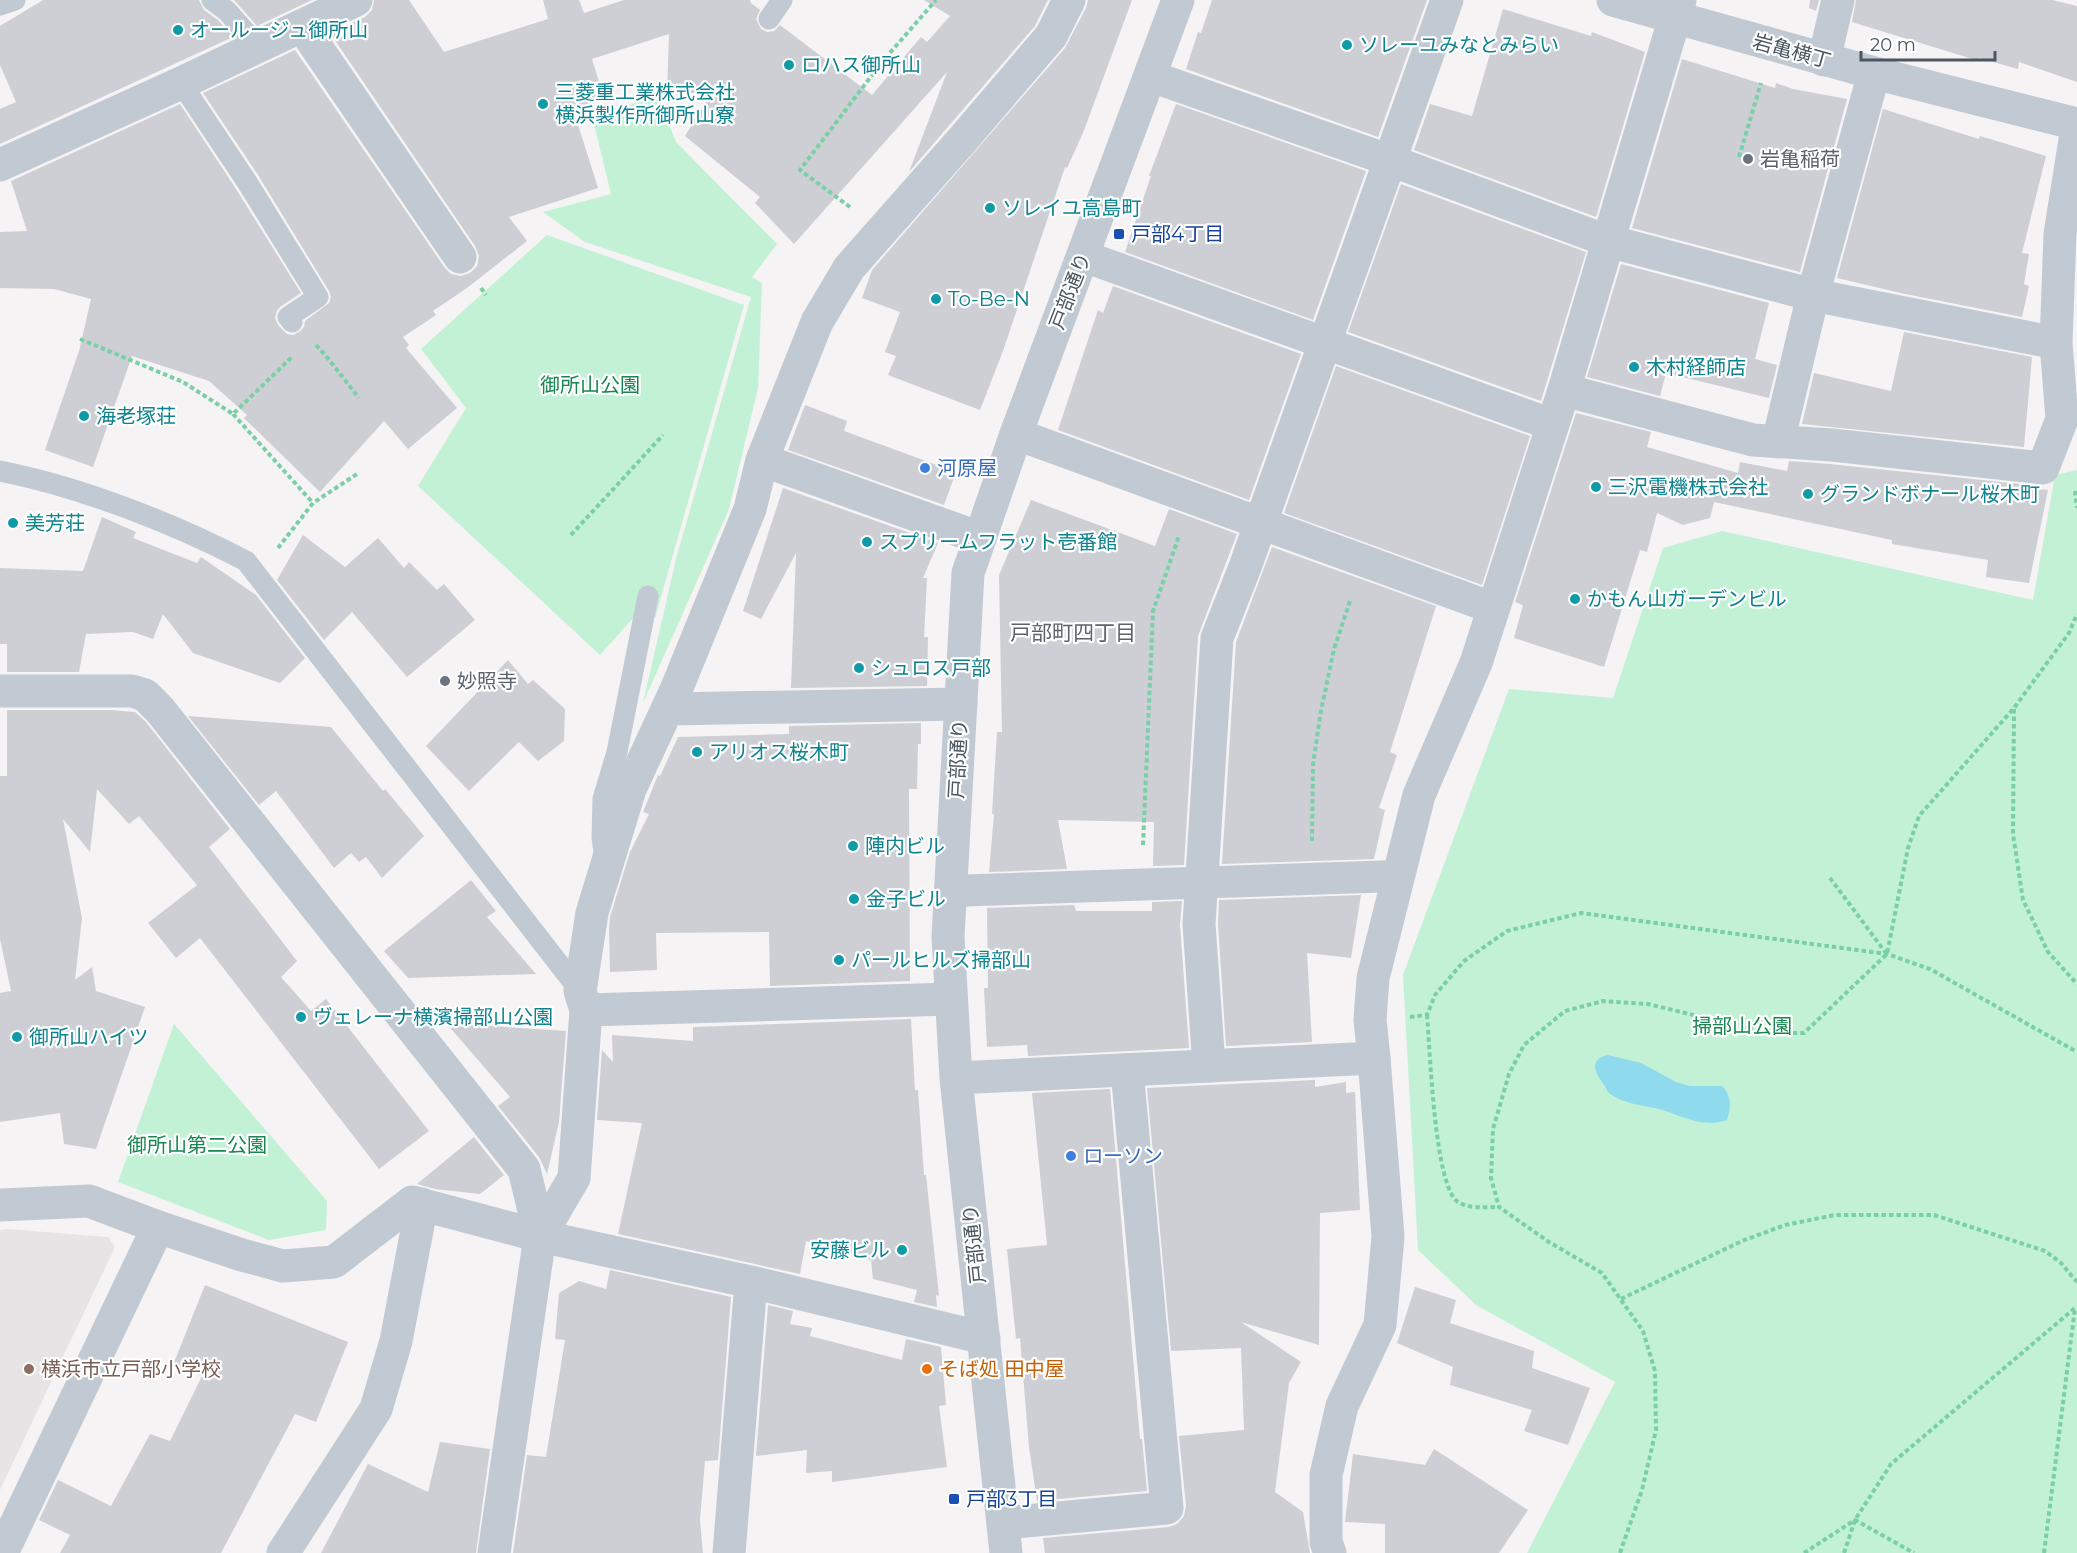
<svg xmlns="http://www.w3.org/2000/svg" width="2077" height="1553" font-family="Montserrat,'Noto Sans JP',sans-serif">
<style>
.education{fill:#e6e4e5}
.green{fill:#c3f1d5}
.water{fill:#90daee}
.building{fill:#cdcfd5}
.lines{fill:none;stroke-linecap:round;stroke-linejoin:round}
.path{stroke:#7ad0a6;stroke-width:4;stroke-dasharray:4.5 3;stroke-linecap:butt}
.service{stroke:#c1cad2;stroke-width:21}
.pedestrian{stroke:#c1cad2;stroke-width:32}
.minor{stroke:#c1cad2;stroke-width:33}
.tertiary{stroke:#c1cad2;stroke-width:33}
.culture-dot{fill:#0f9aa8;stroke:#fff;stroke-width:2}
.worship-dot{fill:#6b7280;stroke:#fff;stroke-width:2}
.transit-dot{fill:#1a4fb4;stroke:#fff;stroke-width:2}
.shop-dot{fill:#3f7fe0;stroke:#fff;stroke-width:2}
.education-dot{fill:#8d6e63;stroke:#fff;stroke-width:2}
.food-dot{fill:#e8710a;stroke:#fff;stroke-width:2}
.labels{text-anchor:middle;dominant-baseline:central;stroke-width:4.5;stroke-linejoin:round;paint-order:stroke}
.culture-label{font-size:20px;fill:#0d838f;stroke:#fff;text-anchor:start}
.street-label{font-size:20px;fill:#4a5661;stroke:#fff}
.worship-label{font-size:20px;fill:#5b616d;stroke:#fff;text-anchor:start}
.transit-label{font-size:20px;fill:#164399;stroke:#fff;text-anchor:start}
.park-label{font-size:20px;fill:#17864f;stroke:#fff}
.shop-label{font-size:20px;fill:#366cbe;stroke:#fff;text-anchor:start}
.education-label{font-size:20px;fill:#785e54;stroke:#fff;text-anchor:start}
.food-label{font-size:20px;fill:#c56008;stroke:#fff;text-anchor:start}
.neighbourhood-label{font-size:21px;fill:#5f6368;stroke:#fff}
</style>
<rect width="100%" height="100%" fill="#f5f3f3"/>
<!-- education -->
<path class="education" d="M 8,1229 L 108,1237 L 115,1247 L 0,1490 L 0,1230 Z"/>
<!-- green -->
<path class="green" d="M 657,94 L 676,142 L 777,244 L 752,277 L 762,283 L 758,388 L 729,509 L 643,703 L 676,559 L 751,297 L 585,242 L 543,212 L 611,194 L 593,120 Z
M 547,235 L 744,305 L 655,618 L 634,617 L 600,655 L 418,486 L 466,408 L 421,349 Z
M 2077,470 L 2077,1553 L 1527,1553 L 1615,1382 L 1476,1305 L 1418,1250 L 1403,975 L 1509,689 L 1613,698 L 1663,548 L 1722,531 L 2033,600 L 2055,475 Z
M 174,1024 L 327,1201 L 326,1230 L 269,1240 L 118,1182 Z"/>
<!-- water -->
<path class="water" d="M 1608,1055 L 1641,1063 L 1676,1082 L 1690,1086 L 1722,1086 C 1732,1095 1731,1109 1727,1120 C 1700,1129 1680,1114 1655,1108 C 1639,1105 1623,1103 1610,1094 C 1606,1091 1608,1091 1605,1086 C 1597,1075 1586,1060 1608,1055 Z"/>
<!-- building -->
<path class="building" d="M 43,0 L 199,0 L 204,10 L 218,20 L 233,37 L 0,144 L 0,109 L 16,102 L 0,65 L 0,26 Z
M 234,0 L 312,0 L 257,26 Z
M 374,0 L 409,0 L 444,52 L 548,19 L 543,0 L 579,0 L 584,13 L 624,0 L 750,0 L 751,3 L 760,10 L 756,19 L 761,29 L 767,32 L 774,31 L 780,25 L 872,95 L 921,37 L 927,42 L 950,16 L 924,0 L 1048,0 L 1035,26 L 909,172 L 947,72 L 794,244 L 755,203 L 760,197 L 685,136 L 713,91 L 667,95 L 669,34 L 592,59 L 604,98 L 573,109 L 598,188 L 509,217 L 527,241 L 467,288 L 433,311 L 436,315 L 403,337 L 409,345 L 406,348 L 457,408 L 408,449 L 384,421 L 320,492 L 244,418 L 247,415 L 209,381 L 132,356 L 93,467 L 45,450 L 79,351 L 91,299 L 54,289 L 0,288 L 0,232 L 27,231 L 11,181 L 180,104 L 236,189 L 301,293 L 280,307 L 277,311 L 275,318 L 278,325 L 287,334 L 293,335 L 299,332 L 304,327 L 305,321 L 329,303 L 331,297 L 329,291 L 258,175 L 203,93 L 295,50 L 445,268 L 451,274 L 461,276 L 470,273 L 477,266 L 479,256 L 475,246 L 330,33 L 365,17 L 372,10 Z
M 1088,0 L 1132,0 L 1083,133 L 1067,168 L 1065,167 L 1003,351 L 980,410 L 888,375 L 896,356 L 885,352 L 900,312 L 862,298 L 872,270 L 1065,48 L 1086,8 Z
M 1212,0 L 1427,0 L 1378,137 L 1186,69 L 1198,32 L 1201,33 Z
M 1810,0 L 1819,0 L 1816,11 L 1809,8 Z
M 1856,0 L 2052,0 L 2077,6 L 2077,82 L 2019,62 L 2018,69 L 1979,58 L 1979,61 L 1852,22 Z
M 1503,9 L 1591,36 L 1592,32 L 1645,52 L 1596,217 L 1414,150 L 1430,104 L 1472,116 Z
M 1682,59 L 1775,88 L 1776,83 L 1793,89 L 1847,99 L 1800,272 L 1632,228 Z
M 1176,104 L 1366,171 L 1313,320 L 1125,252 L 1151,176 L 1149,176 Z
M 1883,109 L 1979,139 L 1980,136 L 2046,156 L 2022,253 L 2029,254 L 2024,284 L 2029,286 L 2022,317 L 1905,294 L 1837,278 Z
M 1401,184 L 1586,252 L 1541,401 L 1348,332 Z
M 1621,264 L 1769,303 L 1755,359 L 1777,365 L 1769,398 L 1666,373 L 1660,396 L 1587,377 Z
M 1113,286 L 1301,354 L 1249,500 L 1058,430 L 1098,310 L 1103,313 Z
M 1904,332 L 2032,357 L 2024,447 L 1802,424 L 1814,373 L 1891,391 Z
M 1336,366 L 1530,436 L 1482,585 L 1284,513 Z
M 805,405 L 847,421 L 844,431 L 956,472 L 944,505 L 788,450 Z
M 1576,413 L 1651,432 L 1647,447 L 1738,473 L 1740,462 L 1787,471 L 1789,461 L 1830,464 L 2020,484 L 2020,486 L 2048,490 L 2029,583 L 1986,577 L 1988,560 L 1892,544 L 1892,540 L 1714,502 L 1710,518 L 1683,525 L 1657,513 L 1647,552 L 1640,550 L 1604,667 L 1514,638 L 1523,605 L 1515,602 Z
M 783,488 L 938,543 L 923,578 L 927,578 L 924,637 L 928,637 L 927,686 L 791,688 L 796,553 L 761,619 L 743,611 Z
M 1031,500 L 1155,546 L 1169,509 L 1237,534 L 1198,636 L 1184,865 L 1153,866 L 1154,822 L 1058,820 L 1067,869 L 989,872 L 994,814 L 992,814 L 997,732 L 1002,732 L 999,575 Z
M 102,517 L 136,532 L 133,538 L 197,563 L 201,557 L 256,595 L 305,658 L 280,683 L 193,653 L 163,614 L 153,639 L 133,632 L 86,634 L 79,672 L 7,672 L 7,644 L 0,644 L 0,568 L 83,571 Z
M 303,535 L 345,567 L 378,538 L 404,568 L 409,562 L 437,590 L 444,584 L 475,620 L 407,677 L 352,612 L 324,640 L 277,580 Z
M 1272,547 L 1436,606 L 1390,752 L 1397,755 L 1379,808 L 1385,810 L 1374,859 L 1222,864 L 1236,642 Z
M 508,660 L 528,684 L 533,680 L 565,709 L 564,741 L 538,761 L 519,742 L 469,791 L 426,746 Z
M 7,710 L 111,710 L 135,712 L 146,722 L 230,829 L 209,847 L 297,961 L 281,977 L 311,1011 L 326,999 L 429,1131 L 379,1169 L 200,938 L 176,958 L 148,923 L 197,885 L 139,816 L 129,824 L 97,789 L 90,852 L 63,819 L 82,918 L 75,980 L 92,967 L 96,991 L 145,1007 L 96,1149 L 64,1144 L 60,1113 L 0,1122 L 0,993 L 11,991 L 0,939 L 0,776 L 7,776 Z
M 188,716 L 331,727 L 383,791 L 385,789 L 424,836 L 382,878 L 366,857 L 359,862 L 351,853 L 334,868 L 276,791 L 259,805 Z
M 921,723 L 921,744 L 918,744 L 917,789 L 909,789 L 910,981 L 770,986 L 769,932 L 656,933 L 657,970 L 610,972 L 609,929 L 610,917 L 630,852 L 649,814 L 643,812 L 658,775 L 660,776 L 678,737 L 789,734 L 789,726 Z
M 471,880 L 496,911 L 487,917 L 536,974 L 408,978 L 384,951 Z
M 1361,895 L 1351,958 L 1307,953 L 1312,1042 L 1226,1046 L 1218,924 L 1219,900 Z
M 1182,901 L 1180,925 L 1189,1048 L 1028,1056 L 1027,1045 L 987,1047 L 984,988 L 988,988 L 987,908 L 1074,905 L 1076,911 L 1152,911 L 1152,902 Z
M 911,1019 L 915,1090 L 918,1090 L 924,1175 L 926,1175 L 939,1296 L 936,1295 L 937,1307 L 914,1302 L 917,1290 L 873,1279 L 871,1260 L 806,1241 L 800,1274 L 618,1234 L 642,1123 L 597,1120 L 602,1050 L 613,1062 L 612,1035 L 693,1041 L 693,1027 Z
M 446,1023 L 566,1031 L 559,1122 L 547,1174 L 539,1157 L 498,1106 L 510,1097 Z
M 1315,1080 L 1315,1087 L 1346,1082 L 1346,1093 L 1355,1092 L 1360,1210 L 1320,1213 L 1319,1345 L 1241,1322 L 1301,1362 L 1289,1383 L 1275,1492 L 1303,1512 L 1310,1553 L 1045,1553 L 1043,1538 L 1169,1527 L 1177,1524 L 1184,1516 L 1186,1506 L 1179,1436 L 1244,1430 L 1241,1348 L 1171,1351 L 1147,1088 Z
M 1110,1089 L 1140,1439 L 1142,1439 L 1147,1491 L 1037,1501 L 1029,1447 L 1020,1338 L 1016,1339 L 1007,1249 L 1047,1245 L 1032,1093 Z
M 474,1137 L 504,1175 L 480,1194 L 435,1189 L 417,1184 Z
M 610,1270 L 731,1297 L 718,1460 L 705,1461 L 700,1520 L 703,1553 L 513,1553 L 527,1455 L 546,1457 L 565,1340 L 555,1339 L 559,1293 L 579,1281 L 606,1289 Z
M 205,1285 L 348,1342 L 316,1422 L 295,1414 L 221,1553 L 60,1553 L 70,1535 L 39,1520 L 58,1480 L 111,1506 L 150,1434 L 170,1441 L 202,1376 L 173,1365 Z
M 1415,1287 L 1456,1300 L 1450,1323 L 1534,1351 L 1532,1368 L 1590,1388 L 1568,1445 L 1524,1431 L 1532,1410 L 1450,1385 L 1453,1367 L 1397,1343 Z
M 768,1305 L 793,1311 L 790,1324 L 812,1328 L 810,1336 L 902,1360 L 906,1339 L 941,1347 L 946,1405 L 939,1406 L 947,1467 L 832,1482 L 832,1471 L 806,1473 L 807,1450 L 756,1456 Z
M 440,1442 L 490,1449 L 476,1553 L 321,1553 L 368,1464 L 428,1492 Z
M 1434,1449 L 1528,1510 L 1499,1553 L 1385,1553 L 1385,1524 L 1345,1522 L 1353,1454 L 1425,1465 Z"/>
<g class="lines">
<!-- path -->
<path class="path" d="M 1739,157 L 1761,83
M 850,207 L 800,170 L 882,62 L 936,0
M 481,288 L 486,295
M 80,339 L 183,382 L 233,414 L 292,357
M 316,345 L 326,356 L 359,398
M 233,414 L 313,503
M 2075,491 L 2077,508
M 571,535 L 663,435
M 278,548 L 313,503 L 357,474
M 2014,709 L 2013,834 L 2023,900 L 2048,952 L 2077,984
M 1312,841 L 1313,764 L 1321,711 L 1334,649 L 1351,598
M 1143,845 L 1153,611 L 1179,536
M 1830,878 L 1886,953
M 1427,1015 C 1430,1046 1434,1187 1458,1202 C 1469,1209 1486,1207 1499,1207
M 1410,1017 L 1427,1015 L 1435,995 L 1464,961 L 1507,931 L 1581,913 L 1887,954 L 1930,969 L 2077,1052
M 1621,1299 L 1742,1241 L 1785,1225 L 1835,1215 L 1934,1215 L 2045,1251 L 2060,1262 L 2077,1282
M 1620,1553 L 1642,1490 L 1656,1430 L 1655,1371 L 1643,1331 L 1602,1273 L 1549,1242 L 1499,1207 L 1491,1178 L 1493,1129 L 1509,1074 L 1524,1045 L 1565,1011 L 1603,1001 L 1648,1004 L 1768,1033 L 1804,1033 L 1887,954 L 1908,848 L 1919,816 L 2014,708 L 2069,633 L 2077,614
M 1804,1553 L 1855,1520 L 1914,1553
M 1844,1553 L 1855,1520 L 1891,1464 L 2075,1308 L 2044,1553"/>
<!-- service -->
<path class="service" d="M 212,0 L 227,11 L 258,46
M 0,5 L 15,0
M 769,19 L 782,0
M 181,83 L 247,182 L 318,297 L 288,317 L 292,322
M 0,471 C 81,487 173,523 246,561 L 580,991
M 604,851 L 602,838 L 603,799 L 617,752 L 648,596"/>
<!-- pedestrian -->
<path class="pedestrian" d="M 1150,76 L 1389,160 L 1608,241
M 1083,256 L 1553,425
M 1016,434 L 1493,608
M 950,891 L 1397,876"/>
<!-- minor -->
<path class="minor" d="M 302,26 L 460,257
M 1824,60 L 1838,0
M 0,165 L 181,83 L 356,0
M 1608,241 L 1813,295 L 2056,343
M 1564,390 L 1753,440 L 1832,445 L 2043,468 L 2062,419 L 2056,343 L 2060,234 L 2077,127
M 1778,442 L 1813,295 L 1874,73
M 762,460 L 980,538
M 0,691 L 132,691 L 145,695 L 160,710 L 524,1169 L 540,1236
M 668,709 L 961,704
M 586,1010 L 951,999
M 1209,1066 L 1199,924 L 1217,638 L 1245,567 L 1447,0
M 0,1205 L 89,1201 L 158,1227 L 242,1255 L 283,1266 L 334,1262 L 412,1202 L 540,1236
M 540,1236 L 574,1178 L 586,1010 L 580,991 L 592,913 L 630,789 L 676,690 L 750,509 L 762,460 L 817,322 L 849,268 L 963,139 L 1051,36 L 1069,0
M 1003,1523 L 1167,1508 L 1127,1070
M 2,1553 L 158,1227
M 283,1553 L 376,1409 L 396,1341 L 422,1204
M 494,1553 L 540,1236 L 751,1282 L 984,1338
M 729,1553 L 751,1282
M 1330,1553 L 1326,1542 L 1326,1475 L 1342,1406 L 1380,1325 L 1388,1237 L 1374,1058"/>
<!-- tertiary -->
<path class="tertiary" d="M 1613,0 L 1874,73 L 2077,124
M 956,1078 L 1374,1058 L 1370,1020 L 1373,978 L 1419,795 L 1476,663 L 1564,390 L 1680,0
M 1006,1553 L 956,1078 L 948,937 L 968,573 L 1016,434 L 1178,0"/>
</g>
<!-- markers -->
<g class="culture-dot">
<circle cx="178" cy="30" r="6"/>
<circle cx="1347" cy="45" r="6"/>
<circle cx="789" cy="65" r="6"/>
<circle cx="543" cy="104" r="6"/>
<circle cx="990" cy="208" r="6"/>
<circle cx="936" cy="299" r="6"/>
<circle cx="1634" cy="367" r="6"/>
<circle cx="84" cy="416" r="6"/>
<circle cx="1596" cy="487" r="6"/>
<circle cx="1808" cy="494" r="6"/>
<circle cx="13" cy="523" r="6"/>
<circle cx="867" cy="542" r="6"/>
<circle cx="1575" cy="599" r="6"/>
<circle cx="859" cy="668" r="6"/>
<circle cx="697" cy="752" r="6"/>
<circle cx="853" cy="846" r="6"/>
<circle cx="854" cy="899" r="6"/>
<circle cx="839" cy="960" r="6"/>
<circle cx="301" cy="1017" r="6"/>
<circle cx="17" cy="1037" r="6"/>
<circle cx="902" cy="1250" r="6"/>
</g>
<g class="worship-dot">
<circle cx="1748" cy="159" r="6"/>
<circle cx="445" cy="681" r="6"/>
</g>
<g class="transit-dot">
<rect x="1113" y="228" width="12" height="12" rx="3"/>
<rect x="948" y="1493" width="12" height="12" rx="3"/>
</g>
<g class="shop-dot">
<circle cx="925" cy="468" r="6"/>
<circle cx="1071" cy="1156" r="6"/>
</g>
<circle class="education-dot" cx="29" cy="1369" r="6"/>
<circle class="food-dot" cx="927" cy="1369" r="6"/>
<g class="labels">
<!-- culture labels -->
<g class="culture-label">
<text x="190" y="30">オールージュ御所山</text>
<text x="1359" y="45">ソレーユみなとみらい</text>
<text x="801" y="65">ロハス御所山</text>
<text x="555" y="92">三菱重工業株式会社<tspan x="555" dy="23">横浜製作所御所山寮</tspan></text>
<text x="1002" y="208">ソレイユ高島町</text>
<text x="948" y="299">To-Be-N</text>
<text x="1646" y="367">木村経師店</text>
<text x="96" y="416">海老塚荘</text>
<text x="1608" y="487">三沢電機株式会社</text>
<text x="1820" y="494">グランドボナール桜木町</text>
<text x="25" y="523">美芳荘</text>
<text x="879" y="542">スプリームフラット壱番館</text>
<text x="1587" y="599">かもん山ガーデンビル</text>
<text x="871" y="668">シュロス戸部</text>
<text x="709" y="752">アリオス桜木町</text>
<text x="865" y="846">陣内ビル</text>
<text x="866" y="899">金子ビル</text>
<text x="851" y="960">パールヒルズ掃部山</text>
<text x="313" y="1017">ヴェレーナ横濱掃部山公園</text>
<text x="29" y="1037">御所山ハイツ</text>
<text x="890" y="1250" text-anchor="end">安藤ビル</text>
</g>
<!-- street labels -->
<g class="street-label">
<text transform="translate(1792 51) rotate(15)">岩亀横丁</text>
<text transform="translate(1070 291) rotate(-69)">戸部通り</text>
<text transform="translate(958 759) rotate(-87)">戸部通り</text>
<text transform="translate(974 1244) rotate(-96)">戸部通り</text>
</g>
<!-- worship labels -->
<g class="worship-label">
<text x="1760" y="159">岩亀稲荷</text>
<text x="457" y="681">妙照寺</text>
</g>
<!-- transit labels -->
<g class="transit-label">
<text x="1131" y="234">戸部4丁目</text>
<text x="966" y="1499">戸部3丁目</text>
</g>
<!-- park labels -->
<g class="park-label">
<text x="590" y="385">御所山公園</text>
<text x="1742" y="1026">掃部山公園</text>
<text x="197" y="1145">御所山第二公園</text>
</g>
<!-- shop labels -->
<g class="shop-label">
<text x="937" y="468">河原屋</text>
<text x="1083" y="1156">ローソン</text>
</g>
<!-- education labels -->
<g class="education-label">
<text x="41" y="1369">横浜市立戸部小学校</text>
</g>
<!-- food labels -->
<g class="food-label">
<text x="939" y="1369">そば処 田中屋</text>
</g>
<!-- neighbourhood labels -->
<g class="neighbourhood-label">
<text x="1073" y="632">戸部町四丁目</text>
</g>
</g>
<!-- scale -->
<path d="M1861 51v9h134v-9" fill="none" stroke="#4a5661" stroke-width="3"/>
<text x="1870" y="51" font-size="18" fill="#4a5661" stroke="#ffffff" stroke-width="4.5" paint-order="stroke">20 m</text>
</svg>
